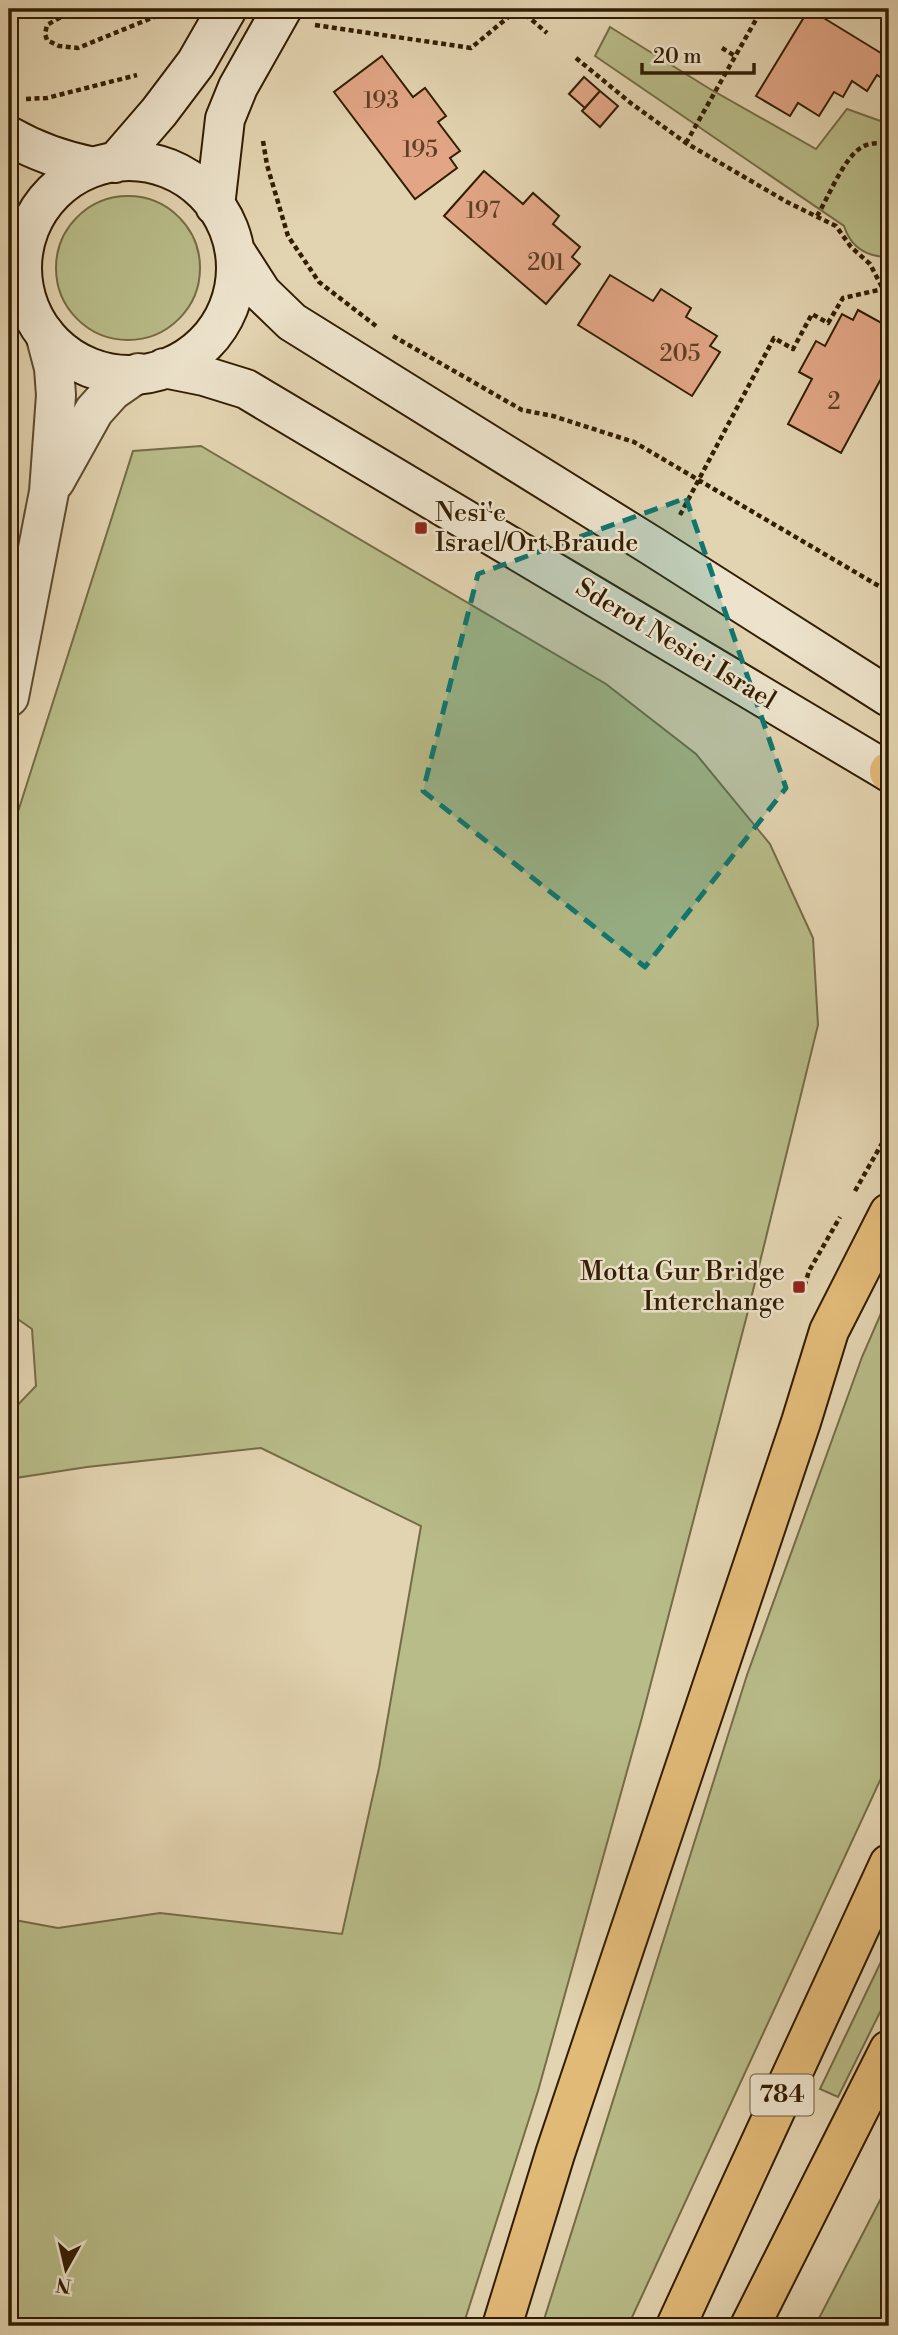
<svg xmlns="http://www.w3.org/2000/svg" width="898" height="2335" font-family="'Libre Bodoni',serif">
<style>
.green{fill:#b8bc89;stroke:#756c46;stroke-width:2}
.building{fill:#e2a686;stroke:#321d02;stroke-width:2}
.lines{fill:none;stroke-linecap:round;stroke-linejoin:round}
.street-casing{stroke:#5e4b2e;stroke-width:42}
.secondary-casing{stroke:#321d02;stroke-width:42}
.primary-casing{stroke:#321d02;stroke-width:42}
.path{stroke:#321d02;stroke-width:4.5;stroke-dasharray:5 3.5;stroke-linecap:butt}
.street{stroke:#ede3cc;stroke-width:38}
.secondary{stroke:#ede3cc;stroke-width:38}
.primary{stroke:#e2ba78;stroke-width:38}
.marked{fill:#0f766e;fill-opacity:0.2;stroke:#0f766e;stroke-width:5;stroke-dasharray:14 9;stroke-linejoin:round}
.poi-dot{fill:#8f2418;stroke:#ede3cc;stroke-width:2.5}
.labels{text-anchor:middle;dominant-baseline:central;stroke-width:5;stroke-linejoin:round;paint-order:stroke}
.number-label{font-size:23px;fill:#5e3f23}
.shield{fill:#ede3cc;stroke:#6a583f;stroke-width:2}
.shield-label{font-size:24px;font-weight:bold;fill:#321d02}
.poi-label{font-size:26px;fill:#321d02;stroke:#ede3cc;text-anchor:start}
.street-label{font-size:26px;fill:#321d02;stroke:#ede3cc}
</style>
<rect width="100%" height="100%" fill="#e3d4b1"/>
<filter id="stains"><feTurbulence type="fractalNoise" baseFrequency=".00286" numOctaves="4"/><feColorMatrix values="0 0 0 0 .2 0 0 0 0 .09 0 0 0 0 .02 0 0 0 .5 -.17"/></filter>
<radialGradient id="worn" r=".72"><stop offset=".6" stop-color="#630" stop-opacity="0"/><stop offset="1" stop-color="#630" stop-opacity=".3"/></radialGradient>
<!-- green -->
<path class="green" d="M 610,27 L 710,89 L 816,149 L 847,109 L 889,124 L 889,257 C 867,257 851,248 844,226 L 595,56 Z
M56 268a72 72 0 1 1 144 0a72 72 0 1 1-144 0Z
M 201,446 L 606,684 L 696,754 L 770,844 L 813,938 L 818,1025 L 747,1315 L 641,1721 L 538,2091 L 463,2326 L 9,2326 L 9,1919 L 58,1928 L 160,1913 L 342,1934 L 379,1768 L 421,1526 L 261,1448 L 87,1467 L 9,1479 L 9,1414 L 36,1386 L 32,1329 L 9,1313 L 9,840 L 133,451 Z
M 889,1295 L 889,1761 L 628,2326 L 542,2326 L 747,1675 L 862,1357 Z
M 889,1945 L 889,1994 L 838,2097 L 820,2089 Z
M 889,2183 L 889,2326 L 815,2326 Z"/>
<!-- building -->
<path class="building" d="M 809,9 L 889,58 L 889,83 L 877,75 L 867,91 L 852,81 L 843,97 L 834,92 L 819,116 L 798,103 L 790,116 L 756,96 Z
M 382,56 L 413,97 L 425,88 L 446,116 L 438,122 L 460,151 L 450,158 L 457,168 L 415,199 L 334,92 Z
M 584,77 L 600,91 L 585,108 L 569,94 Z
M 600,91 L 618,106 L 600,127 L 582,111 Z
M 484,171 L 523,204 L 533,193 L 559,216 L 553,224 L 580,247 L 572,257 L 580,264 L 546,304 L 444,216 Z
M 610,275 L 653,301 L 661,289 L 691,308 L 686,317 L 717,336 L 710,346 L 720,352 L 692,396 L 578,325 Z
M 858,310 L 889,327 L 889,364 L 841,453 L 788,424 L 812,379 L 799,372 L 816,341 L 825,346 L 842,314 L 853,320 Z"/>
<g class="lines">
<!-- street casing -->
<g class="street-casing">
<path id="street" d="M 55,481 L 94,411 L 112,391 L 138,373
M 9,697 L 49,492 L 56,395 L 54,368 L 45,334"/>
</g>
<!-- secondary casing -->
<g class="secondary-casing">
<path id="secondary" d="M 9,136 C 37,152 63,161 94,167
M22 268a107 107 0 1 1 214 0a107 107 0 1 1-214 0Z
M 115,163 L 159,112 L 196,63 L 227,9
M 215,206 L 225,119 L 238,87 L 282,9
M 235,251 L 262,293 L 292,322 L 652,546 L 889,697
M 164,368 L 204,376 L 246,389 L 889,772"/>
</g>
<!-- primary casing -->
<g class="primary-casing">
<path id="primary" d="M 889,771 L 889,772
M 502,2326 L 555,2154 L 801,1422 L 829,1331 L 889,1213
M 676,2326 L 889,1864
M 750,2326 L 889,2050"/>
</g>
<!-- path -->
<path class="path" d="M 75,9 L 47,25 L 45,34 L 47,40 L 59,46 L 78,48 L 159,15
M 519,9 L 547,33
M 315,25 L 471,48 L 518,9
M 722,48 L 735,56
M 576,58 L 632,104 L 686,143 L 787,202 L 836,226 L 851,247 L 870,264 L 883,289 L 889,293
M 26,99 L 47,98 L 137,75
M 263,141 L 267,165 L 288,236 L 319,282 L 376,326
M 686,143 L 762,9
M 817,216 C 828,198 844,157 862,147 C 871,142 880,143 889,144
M 393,336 L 522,410 L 553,416 L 634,442 L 889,592
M 680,515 L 774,338 L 793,349 L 812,314 L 828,323 L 843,298 L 883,289
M 855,1191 L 889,1131
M 802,1294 L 809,1271 L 840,1217"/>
<!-- street -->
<use href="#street" class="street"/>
<!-- secondary -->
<use href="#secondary" class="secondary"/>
<!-- primary -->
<use href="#primary" class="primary"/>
</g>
<!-- marked area -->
<path class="marked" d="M 686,498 L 786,788 L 645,967 L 423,791 L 478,574 Z"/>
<!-- markers -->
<g class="poi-dot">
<rect x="414" y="521" width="14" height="14" rx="3.5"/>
<rect x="792" y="1280" width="14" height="14" rx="3.5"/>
</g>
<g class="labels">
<!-- number labels -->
<g class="number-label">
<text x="381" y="101">193</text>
<text x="420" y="150">195</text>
<text x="483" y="211">197</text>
<text x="546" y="263">201</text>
<text x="680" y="354">205</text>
<text x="834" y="402">2</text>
</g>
<!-- shield labels -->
<rect class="shield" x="750.5" y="2074.5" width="63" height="41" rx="5"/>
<g class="shield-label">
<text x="782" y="2095">784</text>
</g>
<!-- poi labels -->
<g class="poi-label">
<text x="435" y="513">Nesi'e<tspan x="435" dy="30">Israel/Ort Braude</tspan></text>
<text x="785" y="1272" text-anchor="end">Motta Gur Bridge<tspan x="785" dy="30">Interchange</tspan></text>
</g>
<!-- street labels -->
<g class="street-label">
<text transform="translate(676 644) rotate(31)">Sderot Nesiei Israel</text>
</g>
</g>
<!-- margin -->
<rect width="898" height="2335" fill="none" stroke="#e3d4b1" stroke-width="35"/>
<rect x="10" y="10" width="877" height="2314" fill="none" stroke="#321d02" stroke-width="3.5"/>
<rect x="18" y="18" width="863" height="2300" fill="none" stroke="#321d02" stroke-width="2"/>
<!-- north arrow -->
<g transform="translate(66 2269) rotate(188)" stroke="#ede3cc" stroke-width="5" paint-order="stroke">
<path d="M0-5L12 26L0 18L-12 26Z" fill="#321d02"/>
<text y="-10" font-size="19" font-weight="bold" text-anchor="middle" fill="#321d02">N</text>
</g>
<!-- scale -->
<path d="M642 63v10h112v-10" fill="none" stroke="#321d02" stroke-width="3.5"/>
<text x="653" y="63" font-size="21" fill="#321d02" stroke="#ede3cc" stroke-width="5" paint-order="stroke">20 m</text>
<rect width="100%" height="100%" filter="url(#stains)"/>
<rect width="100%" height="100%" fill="url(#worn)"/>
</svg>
